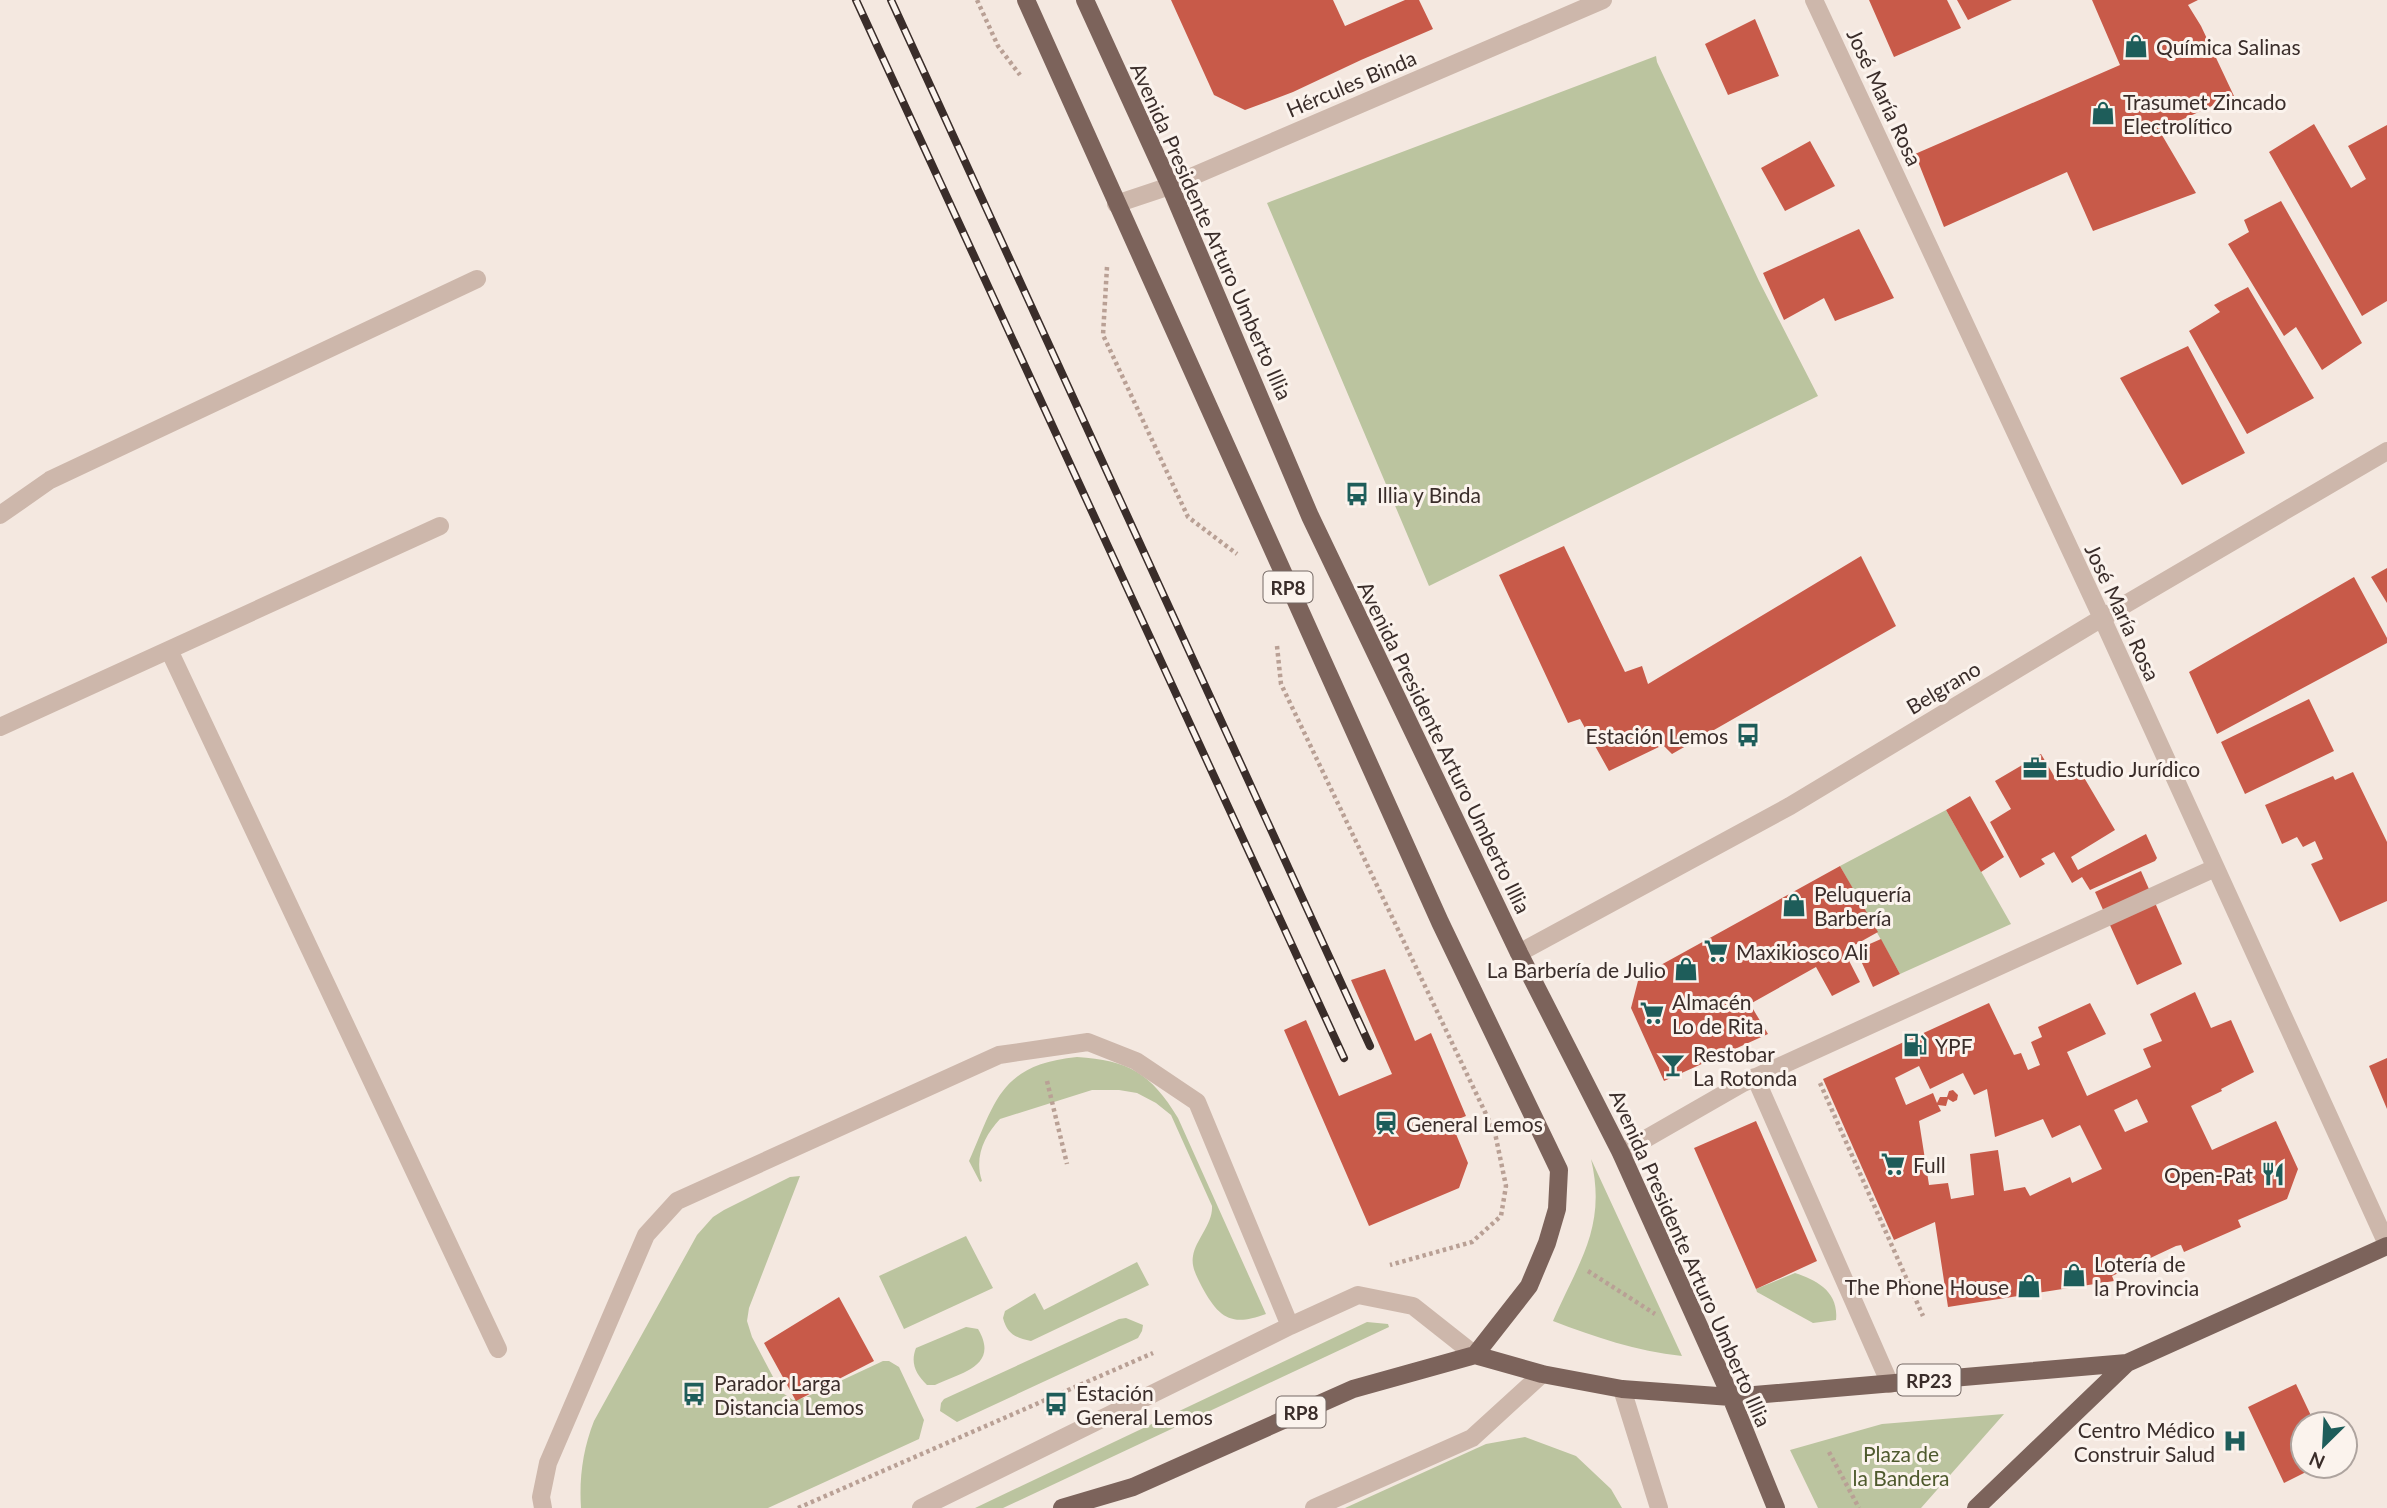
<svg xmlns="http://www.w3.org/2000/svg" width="2387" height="1508" font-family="Lato,sans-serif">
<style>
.green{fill:#bbc49f}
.building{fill:#c85a49;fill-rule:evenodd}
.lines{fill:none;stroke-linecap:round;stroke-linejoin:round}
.path{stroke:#b9a095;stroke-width:4.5;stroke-dasharray:3.5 3.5;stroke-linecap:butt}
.lane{stroke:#cdb7ab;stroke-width:18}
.street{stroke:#cdb7ab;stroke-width:18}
.primary{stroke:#7c635b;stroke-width:18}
.rail-casing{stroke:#3a2d2a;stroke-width:8}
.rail{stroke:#fbf3ed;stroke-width:5;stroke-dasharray:16;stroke-linecap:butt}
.labels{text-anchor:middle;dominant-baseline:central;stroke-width:6;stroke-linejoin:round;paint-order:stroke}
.shield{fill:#fbf3ed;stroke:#746864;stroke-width:2}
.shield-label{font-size:19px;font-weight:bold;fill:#3a2d2a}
.poi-label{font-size:21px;fill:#3a2d2a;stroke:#fbf3ed;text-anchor:start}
.street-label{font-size:21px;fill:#3a2d2a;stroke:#fbf3ed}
.park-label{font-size:21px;fill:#4e592d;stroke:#fbf3ed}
</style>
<rect width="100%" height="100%" fill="#f4e8e0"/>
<!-- green -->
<path class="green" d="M 1656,56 L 1657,62 L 1759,281 L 1818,396 L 1429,586 L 1267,203 Z
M 1946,810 L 2011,924 L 1900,974 L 1840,866 Z
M 1077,1057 C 1128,1060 1151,1073 1178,1118 L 1266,1314 C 1231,1327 1219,1318 1202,1287 C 1197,1277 1191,1267 1193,1256 C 1196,1239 1213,1224 1212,1206 L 1171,1115 L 1156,1103 L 1137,1093 L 1119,1090 L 1092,1090 L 1000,1119 C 984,1136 974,1158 982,1181 L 980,1182 L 969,1161 C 996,1100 1000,1065 1077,1057 Z
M 1591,1159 L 1682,1356 C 1636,1351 1595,1337 1553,1321 C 1579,1261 1607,1227 1591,1159 Z
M 800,1176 L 749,1308 L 747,1321 L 752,1337 L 781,1392 L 793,1400 L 804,1398 L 883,1361 L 889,1361 L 899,1367 L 924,1420 L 919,1439 L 768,1508 L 581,1508 C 579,1478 583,1449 594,1421 L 697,1235 L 713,1217 L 724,1210 L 790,1177 Z
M 966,1236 L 993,1288 L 904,1329 L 879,1276 Z
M 1137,1262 L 1149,1285 L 1031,1341 C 1016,1338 1007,1334 1003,1318 L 1005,1311 L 1035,1293 L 1044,1310 Z
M 1795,1273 C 1817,1280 1839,1292 1836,1320 L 1813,1323 L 1757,1292 L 1756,1289 Z
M 1126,1318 L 1143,1325 L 1142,1331 L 1138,1338 L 957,1422 L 940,1411 L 941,1403 L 944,1399 L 1119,1319 Z
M 1367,1322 L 1388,1324 L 1389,1327 L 1003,1508 L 975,1508 Z
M 966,1327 L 978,1329 C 1000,1366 961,1373 935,1385 L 927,1385 C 916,1374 910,1363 916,1348 Z
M 2004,1414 L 1921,1508 L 1818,1508 L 1790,1450 L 1882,1424 Z
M 1525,1437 L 1576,1456 L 1611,1489 L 1622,1508 L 1345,1508 L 1486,1444 Z"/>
<!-- building -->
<path class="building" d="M 1171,0 L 1333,0 L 1345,26 L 1405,0 L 1419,0 L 1433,29 L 1361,60 L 1293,92 L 1245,110 L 1214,95 Z
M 1869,0 L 1947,0 L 1961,28 L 1894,57 Z
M 1957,0 L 2012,0 L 1968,20 Z
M 2092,0 L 2198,0 L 2188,5 L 2201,26 L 2234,96 L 2159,130 L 2196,193 L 2093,231 L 2067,172 L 1944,227 L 1915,154 L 2120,65 Z
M 1755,19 L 1779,76 L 1728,95 L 1705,44 Z
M 2314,124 L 2351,188 L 2366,179 L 2348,146 L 2387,125 L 2387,301 L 2362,316 L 2269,152 Z
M 1810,141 L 1835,186 L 1785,211 L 1761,168 Z
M 2281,201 L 2362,343 L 2322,370 L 2296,327 L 2284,336 L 2228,244 L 2249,232 L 2244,220 Z
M 1859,229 L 1894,298 L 1835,321 L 1824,298 L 1784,320 L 1763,273 Z
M 2248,287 L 2314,398 L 2247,434 L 2189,331 L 2220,312 L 2214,305 Z
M 2188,346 L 2245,453 L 2182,485 L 2120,378 Z
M 1564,546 L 1625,672 L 1642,666 L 1648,684 L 1861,556 L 1896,626 L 1672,754 L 1663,745 L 1609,771 L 1580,719 L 1568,723 L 1499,575 Z
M 2387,568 L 2387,603 L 2371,577 Z
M 2354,577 L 2387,638 L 2387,643 L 2217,734 L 2189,672 Z
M 2309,699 L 2334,751 L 2245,794 L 2221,742 Z
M 2041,754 L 2057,781 L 2079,769 L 2115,830 L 2071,857 L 2078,870 L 2146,834 L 2157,858 L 2155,861 L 2090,890 L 2082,877 L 2072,883 L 2054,852 L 2041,859 L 2045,864 L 2020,878 L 1990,822 L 2011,809 L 1995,781 Z
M 2353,772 L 2387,842 L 2387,901 L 2340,922 L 2311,864 L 2323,859 L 2315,841 L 2303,847 L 2297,837 L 2282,844 L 2265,805 L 2333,776 L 2335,780 Z
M 1970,796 L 2004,857 L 1981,872 L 1946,810 Z
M 1840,866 L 1878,932 L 1844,951 L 1860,982 L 1832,996 L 1816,967 L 1750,1004 L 1768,1034 L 1664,1081 L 1631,1008 L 1639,977 Z
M 2141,871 L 2182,964 L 2137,985 L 2095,892 Z
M 1881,939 L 1900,974 L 1873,987 L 1856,950 Z
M 1385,969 L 1415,1041 L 1431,1033 L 1466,1116 L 1451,1122 L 1468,1163 L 1459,1188 L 1369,1226 L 1284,1030 L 1306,1020 L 1339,1096 L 1392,1074 L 1351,980 Z
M 2195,992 L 2211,1028 L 2231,1020 L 2254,1072 L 2221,1089 L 2222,1091 L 2191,1106 L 2212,1150 L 2276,1121 L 2298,1169 L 2287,1199 L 2238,1220 L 2241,1227 L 2184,1252 L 2181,1245 L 2176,1246 L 2112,1276 L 2114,1281 L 1948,1307 L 1935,1222 L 1894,1240 L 1823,1079 L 1989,1003 L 2014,1055 L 2021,1053 L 2028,1070 L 2040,1065 L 2031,1042 L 2042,1037 L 2038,1027 L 2090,1003 L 2106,1034 L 2067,1052 L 2087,1096 L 2151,1067 L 2143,1049 L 2162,1041 L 2150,1014 ZM 1919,1066 L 1930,1089 L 1963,1073 L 1974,1095 L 1987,1089 L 1995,1137 L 2043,1119 L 2052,1138 L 2080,1125 L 2102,1169 L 2072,1183 L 2070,1177 L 2030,1196 L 2025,1187 L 2004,1191 L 1998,1150 L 1970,1154 L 1974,1195 L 1951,1199 L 1948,1183 L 1929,1185 L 1919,1121 L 1941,1111 L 1938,1105 L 1946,1106 L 1948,1099 L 1953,1102 L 1957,1100 L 1958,1095 L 1953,1090 L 1949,1091 L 1947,1097 L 1940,1097 L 1937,1103 L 1933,1093 L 1906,1105 L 1895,1078 ZM 2137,1099 L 2148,1122 L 2125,1132 L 2114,1110 Z
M 2387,1058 L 2387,1109 L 2369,1066 Z
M 1756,1121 L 1817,1261 L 1756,1289 L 1694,1148 Z
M 839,1297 L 874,1361 L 796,1401 L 764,1343 Z
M 2296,1384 L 2315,1424 L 2303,1424 L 2303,1466 L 2318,1466 L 2284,1483 L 2248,1407 Z"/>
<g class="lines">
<!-- path -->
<path class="path" d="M 977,0 L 998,46 L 1020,75
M 1107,267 L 1103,335 L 1188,517 L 1237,554
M 1277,646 L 1281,684 L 1495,1133 L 1506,1186 L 1501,1216 L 1472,1242 L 1390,1265
M 1047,1081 L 1067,1164
M 1820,1083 L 1923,1316
M 1588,1271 L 1655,1314
M 1829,1452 L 1859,1508
M 798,1508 L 1153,1353"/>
<!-- lane -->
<path class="lane" d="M 0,515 L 50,480 L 477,279
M 169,650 L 498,1349
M 0,727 L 440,526
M 1755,1077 L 1890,1384
M 1621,1153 L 1743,1083 L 2215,868
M 1622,1389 L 1659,1508
M 543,1508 L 541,1497 L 548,1463 L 646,1235 L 677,1201 L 999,1055 L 1088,1042 L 1136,1061 L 1197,1102 L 1290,1326
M 921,1508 L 1290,1326 L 1358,1295 L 1413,1306 L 1475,1355
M 1314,1508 L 1472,1438 L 1542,1374"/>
<!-- street -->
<path class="street" d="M 1814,0 L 2102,618 L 2387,1244
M 1116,204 L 1170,186 L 1603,0
M 1519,953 L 1790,806 L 2102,618 L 2387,451"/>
<!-- primary -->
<path class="primary" d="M 1026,0 L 1440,922 L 1559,1170 L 1557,1209 L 1547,1243 L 1529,1286 L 1475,1355
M 1085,0 L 1170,186 L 1310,516 L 1519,953 L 1621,1153 L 1731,1397 L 1776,1508
M 1062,1508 L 1133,1487 L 1353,1389 L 1475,1355 L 1542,1374 L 1622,1389 L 1731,1397 L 2127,1363 L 2387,1246
M 1976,1508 L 2127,1363"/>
<!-- rail casing -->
<g class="rail-casing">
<path id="rail" d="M 856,0 L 1344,1058
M 891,0 L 1370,1046"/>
</g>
<!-- rail -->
<use href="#rail" class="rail"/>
</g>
<!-- icons -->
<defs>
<g id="shop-bare" transform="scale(1.89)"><path d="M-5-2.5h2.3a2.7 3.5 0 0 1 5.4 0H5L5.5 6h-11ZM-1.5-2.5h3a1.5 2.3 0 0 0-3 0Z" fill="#1e5d5a" stroke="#fbf3ed" stroke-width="2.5" paint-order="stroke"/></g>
<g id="bus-bare" transform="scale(1.89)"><path d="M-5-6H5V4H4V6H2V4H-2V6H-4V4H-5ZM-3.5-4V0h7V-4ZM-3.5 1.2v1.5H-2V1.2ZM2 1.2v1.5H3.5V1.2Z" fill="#1e5d5a" stroke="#fbf3ed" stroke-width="2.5" paint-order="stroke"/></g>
<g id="office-bare" transform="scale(1.89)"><path d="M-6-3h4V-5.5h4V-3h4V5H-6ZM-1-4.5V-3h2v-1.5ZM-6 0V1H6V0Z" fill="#1e5d5a" stroke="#fbf3ed" stroke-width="2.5" paint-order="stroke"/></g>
<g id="supermarket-bare" transform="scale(1.89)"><path d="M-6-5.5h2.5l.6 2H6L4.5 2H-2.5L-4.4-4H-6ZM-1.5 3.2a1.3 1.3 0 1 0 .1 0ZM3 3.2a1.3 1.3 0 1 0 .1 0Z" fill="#1e5d5a" stroke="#fbf3ed" stroke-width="2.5" paint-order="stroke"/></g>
<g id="fuel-bare" transform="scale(1.89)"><path d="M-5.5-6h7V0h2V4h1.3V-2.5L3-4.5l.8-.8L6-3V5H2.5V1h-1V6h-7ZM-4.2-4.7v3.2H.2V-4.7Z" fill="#1e5d5a" stroke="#fbf3ed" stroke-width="2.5" paint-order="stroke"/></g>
<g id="bar-bare" transform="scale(1.89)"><path d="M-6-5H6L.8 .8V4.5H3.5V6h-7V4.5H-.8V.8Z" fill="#1e5d5a" stroke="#fbf3ed" stroke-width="2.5" paint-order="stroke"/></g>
<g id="station-bare" transform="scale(1.89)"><path d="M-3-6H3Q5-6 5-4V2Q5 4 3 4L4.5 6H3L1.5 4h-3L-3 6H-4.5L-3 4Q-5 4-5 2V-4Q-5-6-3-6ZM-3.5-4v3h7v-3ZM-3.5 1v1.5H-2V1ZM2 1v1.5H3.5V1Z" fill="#1e5d5a" stroke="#fbf3ed" stroke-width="2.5" paint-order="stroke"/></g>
<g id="restaurant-bare" transform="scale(1.89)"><path d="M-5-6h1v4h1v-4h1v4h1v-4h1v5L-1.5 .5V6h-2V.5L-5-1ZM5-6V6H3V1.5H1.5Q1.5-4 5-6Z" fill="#1e5d5a" stroke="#fbf3ed" stroke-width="2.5" paint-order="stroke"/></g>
<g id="hospital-bare" transform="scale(1.89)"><path d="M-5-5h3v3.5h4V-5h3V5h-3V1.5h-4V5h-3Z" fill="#1e5d5a" stroke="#fbf3ed" stroke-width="2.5" paint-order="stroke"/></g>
</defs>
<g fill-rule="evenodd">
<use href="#shop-bare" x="2136" y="46"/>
<use href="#shop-bare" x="2103" y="113"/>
<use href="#bus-bare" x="1357" y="494"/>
<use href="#bus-bare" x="1748" y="735"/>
<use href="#office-bare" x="2035" y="768"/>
<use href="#shop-bare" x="1794" y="905"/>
<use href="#supermarket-bare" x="1716" y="951"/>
<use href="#shop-bare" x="1686" y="969"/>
<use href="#supermarket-bare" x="1652" y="1013"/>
<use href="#fuel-bare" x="1915" y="1045"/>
<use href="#bar-bare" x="1673" y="1065"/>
<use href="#station-bare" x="1386" y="1123"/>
<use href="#supermarket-bare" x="1893" y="1164"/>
<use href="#restaurant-bare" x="2273" y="1174"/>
<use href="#shop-bare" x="2074" y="1275"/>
<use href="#shop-bare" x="2029" y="1286"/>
<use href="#bus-bare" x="694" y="1394"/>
<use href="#bus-bare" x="1056" y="1404"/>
<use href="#hospital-bare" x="2235" y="1441"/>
</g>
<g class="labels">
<!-- shield labels -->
<g class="shield">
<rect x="1263.5" y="571.5" width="49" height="31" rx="5"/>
<rect x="1897.5" y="1364.5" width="63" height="31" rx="5"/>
<rect x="1276.5" y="1396.5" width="49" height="31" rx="5"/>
</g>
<g class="shield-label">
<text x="1288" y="587">RP8</text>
<text x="1929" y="1380">RP23</text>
<text x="1301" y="1412">RP8</text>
</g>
<!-- poi labels -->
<g class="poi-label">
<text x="2156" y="46">Química Salinas</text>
<text x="2123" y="101">Trasumet Zincado<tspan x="2123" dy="24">Electrolítico</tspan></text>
<text x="1377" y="494">Illia y Binda</text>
<text x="1728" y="735" text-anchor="end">Estación Lemos</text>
<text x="2055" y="768">Estudio Jurídico</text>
<text x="1814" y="893">Peluquería<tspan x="1814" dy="24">Barbería</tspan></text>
<text x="1736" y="951">Maxikiosco Ali</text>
<text x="1666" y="969" text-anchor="end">La Barbería de Julio</text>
<text x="1672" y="1001">Almacén<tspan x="1672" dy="24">Lo de Rita</tspan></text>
<text x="1935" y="1045">YPF</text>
<text x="1693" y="1053">Restobar<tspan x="1693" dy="24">La Rotonda</tspan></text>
<text x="1406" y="1123">General Lemos</text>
<text x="1913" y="1164">Full</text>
<text x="2253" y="1174" text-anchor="end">Open-Pat</text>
<text x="2094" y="1263">Lotería de<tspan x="2094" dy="24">la Provincia</tspan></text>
<text x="2009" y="1286" text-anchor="end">The Phone House</text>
<text x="714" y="1382">Parador Larga<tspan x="714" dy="24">Distancia Lemos</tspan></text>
<text x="1076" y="1392">Estación<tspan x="1076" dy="24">General Lemos</tspan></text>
<text x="2215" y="1429" text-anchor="end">Centro Médico<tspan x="2215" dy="24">Construir Salud</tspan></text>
</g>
<!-- street labels -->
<g class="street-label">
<text transform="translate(1351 83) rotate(-23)">Hércules Binda</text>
<text transform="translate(1885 97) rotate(65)">José María Rosa</text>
<text transform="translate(1212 231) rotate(66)">Avenida Presidente Arturo Umberto Illia</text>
<text transform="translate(2123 612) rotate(65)">José María Rosa</text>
<text transform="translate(1943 687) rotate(-31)">Belgrano</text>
<text transform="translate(1445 747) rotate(64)">Avenida Presidente Arturo Umberto Illia</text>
<text transform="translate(1691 1258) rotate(66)">Avenida Presidente Arturo Umberto Illia</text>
</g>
<!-- park labels -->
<g class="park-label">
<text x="1901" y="1453">Plaza de<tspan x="1901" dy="24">la Bandera</tspan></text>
</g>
</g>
<!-- north arrow -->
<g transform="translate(2324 1445) rotate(204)"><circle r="33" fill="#fbf3ed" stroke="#aea49f" stroke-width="2"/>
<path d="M0-5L12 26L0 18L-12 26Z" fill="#1e5d5a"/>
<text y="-10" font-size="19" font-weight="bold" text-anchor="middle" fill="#3a2d2a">N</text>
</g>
</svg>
